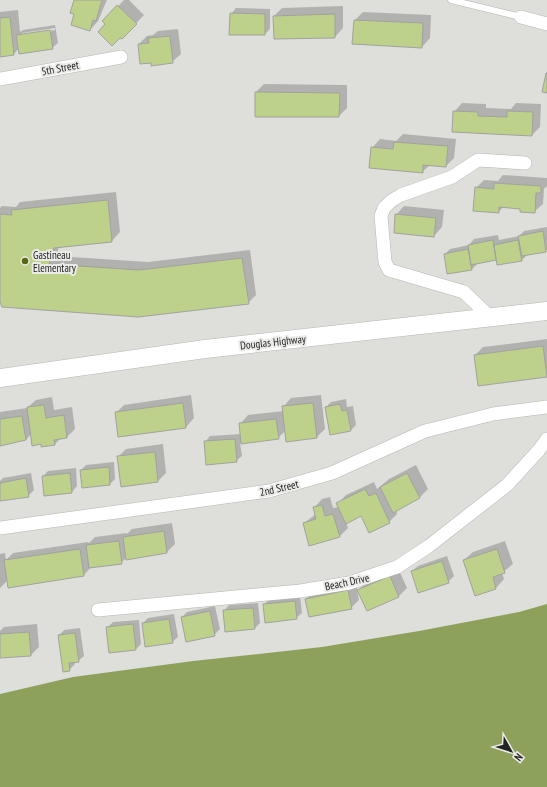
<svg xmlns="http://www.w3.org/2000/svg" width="547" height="787" font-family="'PT Sans Narrow',sans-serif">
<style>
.water{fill:#8ea15b}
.shadow{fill:#0003;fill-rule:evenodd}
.building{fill:#bed18a;stroke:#a1a29f}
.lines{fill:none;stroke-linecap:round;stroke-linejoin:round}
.service-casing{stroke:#b5b6b2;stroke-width:7}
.minor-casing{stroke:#b5b6b2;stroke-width:14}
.secondary-casing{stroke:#b5b6b2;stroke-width:19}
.service{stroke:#fff;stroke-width:6}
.minor{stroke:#fff;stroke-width:13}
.secondary{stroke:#fff;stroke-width:18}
.poi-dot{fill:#576914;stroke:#ebece9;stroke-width:1.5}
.labels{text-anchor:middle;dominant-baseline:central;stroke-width:4;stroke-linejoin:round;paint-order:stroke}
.street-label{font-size:11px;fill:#232422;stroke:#ebece9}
.poi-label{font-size:11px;fill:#232422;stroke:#ebece9;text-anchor:start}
</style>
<rect width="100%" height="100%" fill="#dedfdb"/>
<!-- water -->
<path class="water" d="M 547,604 L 547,787 L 0,787 L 0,694 L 73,677 L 193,661 L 322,647 L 419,631 L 519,612 Z"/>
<!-- shadow -->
<path class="shadow" d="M 75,0 L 107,0 L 98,21 L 90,30 L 75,14 Z
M 124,0 L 129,0 L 144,15 L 122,38 L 104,21 Z
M 343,6 L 343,28 L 335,37 L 274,16 L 282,8 Z
M 236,8 L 270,9 L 270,29 L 265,34 L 231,14 Z
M 18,10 L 20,32 L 23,30 L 55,25 L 58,43 L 52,48 L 19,48 L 14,54 L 0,56 L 0,12 ZM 55,28 L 55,30 L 22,35 L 22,33 Z
M 363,12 L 431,15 L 430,38 L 422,47 L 355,20 Z
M 178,29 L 181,54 L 172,62 L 139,44 L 147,36 L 153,35 L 158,31 Z
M 264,84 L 347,85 L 347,108 L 339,116 L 256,92 Z
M 462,103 L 486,104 L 486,108 L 511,109 L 516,103 L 541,104 L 540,127 L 532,135 L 454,112 Z
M 403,134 L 456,139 L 454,158 L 446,166 L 430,165 L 422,172 L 372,148 L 380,139 L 396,141 Z
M 503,175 L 547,178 L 547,186 L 544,189 L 543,204 L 534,212 L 521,208 L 504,207 L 498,212 L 476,188 L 484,180 L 498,181 Z
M 116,192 L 120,232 L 112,241 L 59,247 L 56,256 L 148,262 L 250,250 L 256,295 L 248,303 L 0,301 L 0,208 L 2,206 L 16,207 L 20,202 Z
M 404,206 L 444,210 L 442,227 L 434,236 L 396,215 Z
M 547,227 L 547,250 L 528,254 L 522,260 L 498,264 L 497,259 L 478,263 L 472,269 L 445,254 L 450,249 L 469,245 L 474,239 L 498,235 L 499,240 L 519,236 L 524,231 Z
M 547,339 L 547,376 L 475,355 L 483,347 Z
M 191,395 L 194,418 L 186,427 L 119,436 L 116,413 L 124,405 Z
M 321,395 L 325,429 L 317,437 L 286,430 L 278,438 L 240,443 L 242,456 L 236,461 L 205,442 L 210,436 L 241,434 L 240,424 L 248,415 L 284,411 L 283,407 L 291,398 Z
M 52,397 L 54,410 L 72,407 L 75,429 L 67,437 L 61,438 L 54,445 L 42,443 L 31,434 L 26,440 L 0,444 L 0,412 L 27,408 L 36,400 Z
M 346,399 L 347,407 L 353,406 L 356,425 L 351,430 L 326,407 L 331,402 Z
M 163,444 L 166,473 L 158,481 L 122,486 L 118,457 L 126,449 Z
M 114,462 L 115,479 L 110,484 L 83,487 L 81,470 L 86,465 Z
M 416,465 L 428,489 L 420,497 L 396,510 L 397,514 L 389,522 L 361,515 L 346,522 L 348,528 L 340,536 L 304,523 L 316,514 L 314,508 L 322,499 L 330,497 L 333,508 L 339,507 L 337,504 L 346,495 L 374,482 L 377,489 L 389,479 Z
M 76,468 L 77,486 L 72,492 L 45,495 L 43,476 L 48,471 Z
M 31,473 L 34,490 L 28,496 L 0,499 L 0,481 L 3,478 Z
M 172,523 L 175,544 L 167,552 L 127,557 L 121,563 L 92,566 L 84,575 L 8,580 L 0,588 L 0,554 L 5,553 L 6,560 L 13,553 L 88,542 L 89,543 L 95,537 L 127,533 L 127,534 L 132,529 Z
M 505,541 L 513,564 L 502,573 L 504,579 L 496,588 L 476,594 L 464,560 L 473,552 Z
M 447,556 L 454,576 L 448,582 L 412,571 L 418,566 Z
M 398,568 L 407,588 L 399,596 L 359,590 L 367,581 Z
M 356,583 L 359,600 L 351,608 L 306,599 L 314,591 Z
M 300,596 L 302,613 L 296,618 L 264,605 L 269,599 Z
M 258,603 L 260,623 L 255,628 L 224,611 L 229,605 Z
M 215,606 L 220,629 L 214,635 L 182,617 L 187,612 Z
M 174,614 L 178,637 L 172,642 L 143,623 L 148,618 Z
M 139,620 L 141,644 L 136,649 L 107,628 L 113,622 Z
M 37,624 L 39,647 L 31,655 L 0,657 L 0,631 L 4,627 Z
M 80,628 L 84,656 L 78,661 L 74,662 L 75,664 L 69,670 L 59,635 L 64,630 Z"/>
<!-- building -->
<path class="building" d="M 74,0 L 102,0 L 96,21 L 93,20 L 90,31 L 71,25 L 74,14 L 70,13 Z
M 117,5 L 137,24 L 122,39 L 120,38 L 112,46 L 98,32 L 105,24 L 102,21 Z
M 230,13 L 265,14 L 265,35 L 229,35 Z
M 335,14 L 335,38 L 274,39 L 273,16 Z
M 10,17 L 14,55 L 0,57 L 0,18 Z
M 354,20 L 423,23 L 422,48 L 352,44 Z
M 50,30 L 53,49 L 19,54 L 16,35 Z
M 170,36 L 173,63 L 151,66 L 151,63 L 140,64 L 138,44 L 149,43 L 148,38 Z
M 546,73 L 547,73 L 547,93 L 542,92 Z
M 255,92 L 340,93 L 339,117 L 255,117 Z
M 453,111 L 478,112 L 478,116 L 507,117 L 507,111 L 533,112 L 532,136 L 452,132 Z
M 394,142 L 448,146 L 446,167 L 423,165 L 423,173 L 369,168 L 371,147 L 393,149 Z
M 494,183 L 541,186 L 541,193 L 536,193 L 535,213 L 520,212 L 520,209 L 499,207 L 499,213 L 473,211 L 475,187 L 494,189 Z
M 108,200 L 112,242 L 54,248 L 49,264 L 139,270 L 242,258 L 249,304 L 138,317 L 2,307 L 0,302 L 0,214 L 12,215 L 11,210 Z
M 395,214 L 436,218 L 434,237 L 394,233 Z
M 543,231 L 546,252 L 522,256 L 518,236 Z
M 493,240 L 496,260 L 471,265 L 468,245 Z
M 518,240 L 522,261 L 497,265 L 494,245 Z
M 468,249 L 472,270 L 447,274 L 444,254 Z
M 543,346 L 547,377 L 478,386 L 474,355 Z
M 183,403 L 186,428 L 118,437 L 115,412 Z
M 313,403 L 317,438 L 286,442 L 282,406 Z
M 340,404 L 342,411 L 347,410 L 351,431 L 330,435 L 325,407 Z
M 44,405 L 46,418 L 64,415 L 67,438 L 54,440 L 55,445 L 41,447 L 41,444 L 32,446 L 27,407 Z
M 22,416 L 26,440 L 0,446 L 0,419 Z
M 276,419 L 279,439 L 241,444 L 239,423 Z
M 235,439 L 237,462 L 206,465 L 204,441 Z
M 155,452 L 158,482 L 121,487 L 117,456 Z
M 109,467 L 110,485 L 82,488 L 80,470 Z
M 70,473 L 72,493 L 44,496 L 42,476 Z
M 407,473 L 420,498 L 393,513 L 380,487 Z
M 26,478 L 29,497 L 0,501 L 0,483 Z
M 365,489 L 369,496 L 376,493 L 390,523 L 369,533 L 361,516 L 346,524 L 336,503 Z
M 322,505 L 325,516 L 333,514 L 340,537 L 309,546 L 303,523 L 316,519 L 313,507 Z
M 164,531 L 167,553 L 126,560 L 123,537 Z
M 119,541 L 122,564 L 89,568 L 86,545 Z
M 80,549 L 84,576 L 8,588 L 4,560 Z
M 497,549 L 505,573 L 493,577 L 496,589 L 475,596 L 463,560 Z
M 442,561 L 449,583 L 418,593 L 411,571 Z
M 390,576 L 399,597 L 367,611 L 357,590 Z
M 348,590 L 352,609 L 309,617 L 305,599 Z
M 295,601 L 297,619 L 265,623 L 263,604 Z
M 253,608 L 255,629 L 225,632 L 223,610 Z
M 210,611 L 215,636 L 186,642 L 181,617 Z
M 169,619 L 173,643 L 145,647 L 142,623 Z
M 133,624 L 136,650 L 109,653 L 106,627 Z
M 29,632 L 31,656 L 0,658 L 0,634 Z
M 75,633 L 79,662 L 69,663 L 70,671 L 63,672 L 58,635 Z"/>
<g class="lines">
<!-- service casing -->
<g class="service-casing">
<path id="service" d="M 451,0 L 521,17"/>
</g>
<!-- minor casing -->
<g class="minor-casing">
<path id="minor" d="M 521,17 L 547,24
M 0,79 L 121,57
M 491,318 L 464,292 L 389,270 L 385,262 L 381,216 L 384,208 L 391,201 L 401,195 L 452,177 L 478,160 L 525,163
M 0,528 L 269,491 L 332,473 L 425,431 L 493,414 L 547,407
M 98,610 L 300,591 L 349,583 L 397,567 L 429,546 L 507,485 L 539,450 L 547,439"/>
</g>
<!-- secondary casing -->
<g class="secondary-casing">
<path id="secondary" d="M 0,378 L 205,349 L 547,311"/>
</g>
<!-- service -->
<use href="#service" class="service"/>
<!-- minor -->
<use href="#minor" class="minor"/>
<!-- secondary -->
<use href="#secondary" class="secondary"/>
</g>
<!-- markers -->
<circle class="poi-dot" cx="25" cy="261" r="4"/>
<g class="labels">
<!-- street labels -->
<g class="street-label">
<text transform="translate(60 68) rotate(-11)">5th Street</text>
<text transform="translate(273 342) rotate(-6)">Douglas Highway</text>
<text transform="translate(279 488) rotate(-13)">2nd Street</text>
<text transform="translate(347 582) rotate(-12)">Beach Drive</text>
</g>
<!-- poi labels -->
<g class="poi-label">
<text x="33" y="255">Gastineau<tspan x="33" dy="13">Elementary</tspan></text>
</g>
</g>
<!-- north arrow -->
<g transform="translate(511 751) rotate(129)" stroke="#ebece9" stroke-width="3" paint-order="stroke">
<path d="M0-3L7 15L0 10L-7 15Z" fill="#232422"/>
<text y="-6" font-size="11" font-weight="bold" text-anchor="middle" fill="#232422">N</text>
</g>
</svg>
